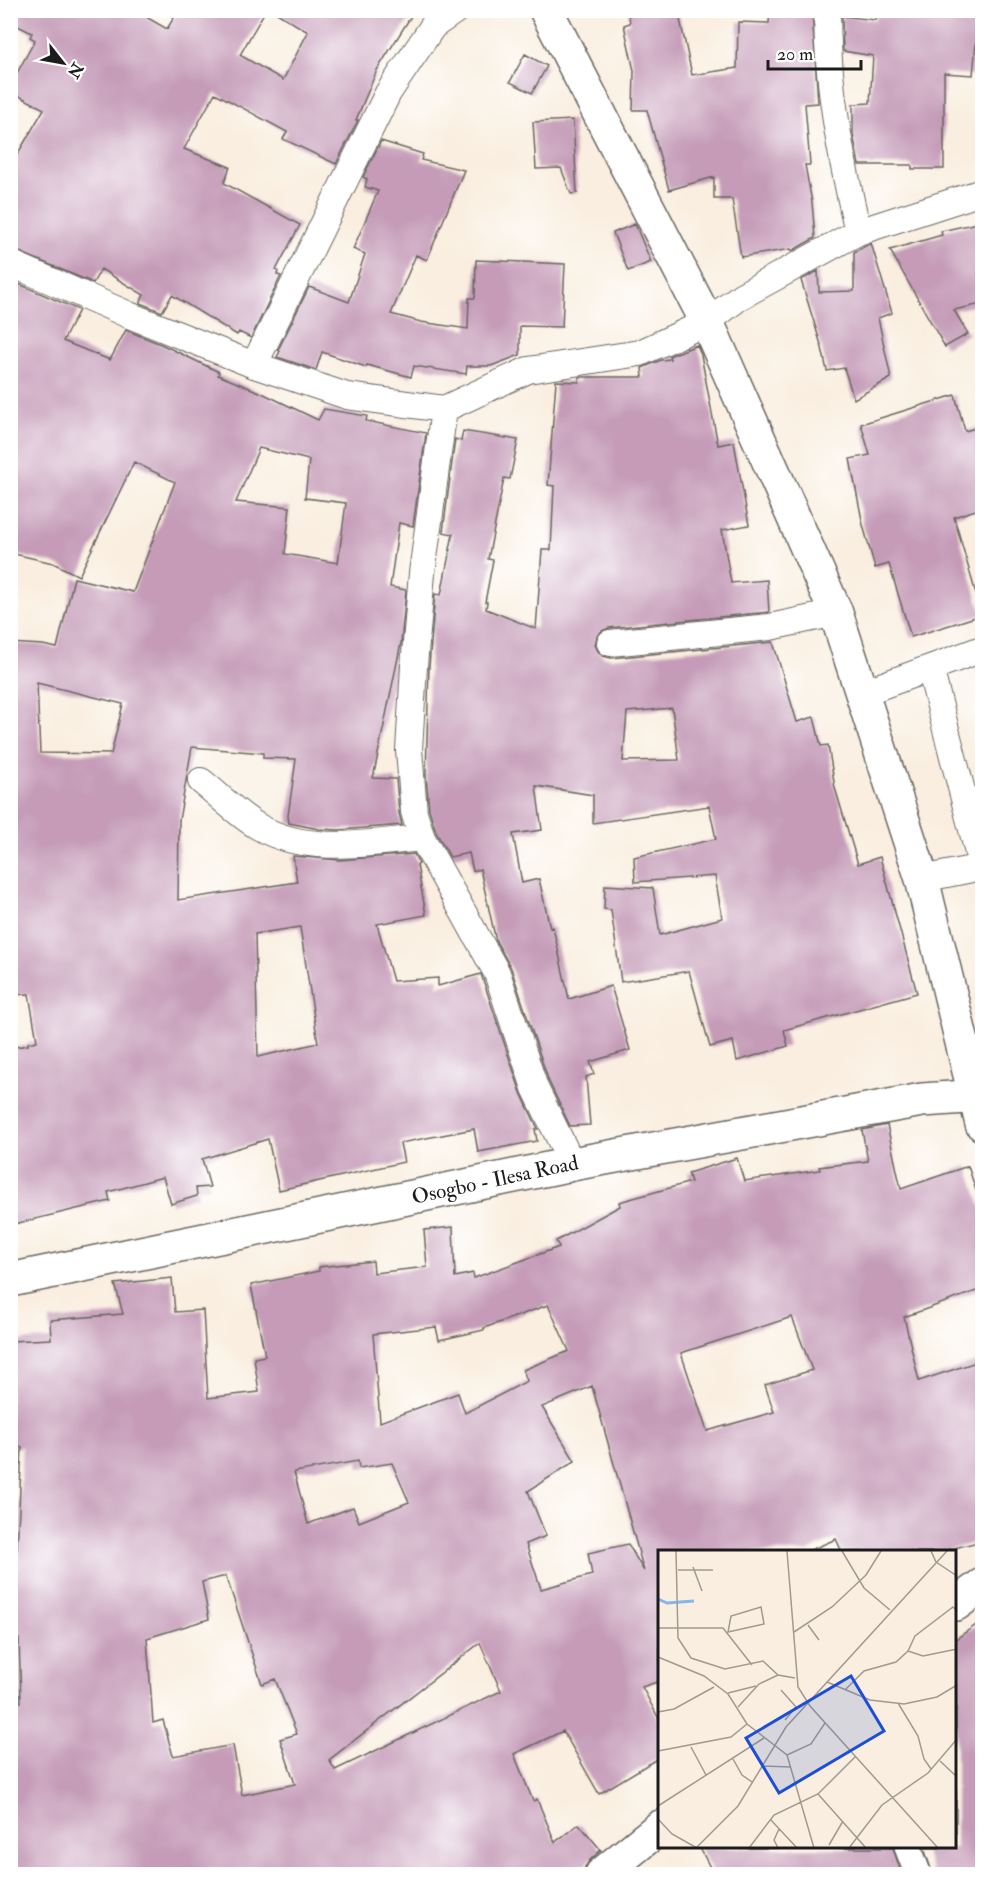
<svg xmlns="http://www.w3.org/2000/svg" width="993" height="1885" font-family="'IM FELL Double Pica',serif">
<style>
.building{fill:#c59bb8;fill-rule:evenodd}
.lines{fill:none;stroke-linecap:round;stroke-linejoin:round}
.minor-casing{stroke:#696660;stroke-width:28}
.secondary-casing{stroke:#696660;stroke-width:36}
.primary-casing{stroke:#696660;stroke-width:36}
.minor{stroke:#fff;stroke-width:26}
.secondary{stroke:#fff;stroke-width:33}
.primary{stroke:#fff;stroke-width:33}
.labels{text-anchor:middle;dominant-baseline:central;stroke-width:5;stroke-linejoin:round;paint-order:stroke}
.street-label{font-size:21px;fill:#1c1c1c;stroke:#fff}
.inset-river{fill:none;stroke:#84b6f0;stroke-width:3}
.inset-road{fill:none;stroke:#a19a91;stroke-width:1.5}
.view{fill:#1d4ed8;fill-opacity:0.15;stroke:#1d4ed8;stroke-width:3}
.inset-edge{fill:none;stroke:#1c1c1c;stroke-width:3}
</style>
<rect width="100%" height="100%" fill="#fff"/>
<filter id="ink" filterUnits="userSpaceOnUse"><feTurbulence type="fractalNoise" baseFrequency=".0167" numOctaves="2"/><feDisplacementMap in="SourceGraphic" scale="12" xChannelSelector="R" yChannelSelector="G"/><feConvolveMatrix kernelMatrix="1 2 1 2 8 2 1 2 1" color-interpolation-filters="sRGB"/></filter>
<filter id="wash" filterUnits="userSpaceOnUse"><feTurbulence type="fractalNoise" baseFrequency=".008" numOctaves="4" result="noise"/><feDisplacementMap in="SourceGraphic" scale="24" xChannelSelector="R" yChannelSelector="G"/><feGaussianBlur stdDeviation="1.35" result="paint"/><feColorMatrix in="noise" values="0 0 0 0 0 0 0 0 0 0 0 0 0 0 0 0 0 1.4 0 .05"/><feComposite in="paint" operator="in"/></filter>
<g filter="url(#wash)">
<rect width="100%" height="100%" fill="#f9eedf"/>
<g id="blocks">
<!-- building -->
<path class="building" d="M 10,10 L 134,10 L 167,29 L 178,11 L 265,11 L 240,55 L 283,80 L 308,32 L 272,10 L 415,10 L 377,70 L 356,120 L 358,120 L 336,164 L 283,139 L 287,132 L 215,93 L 184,149 L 230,167 L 224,183 L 300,225 L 276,270 L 278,271 L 277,275 L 281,276 L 251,338 L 239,332 L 237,335 L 172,295 L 162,312 L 140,303 L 144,295 L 101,269 L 93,283 L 10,248 L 10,167 L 44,109 L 10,91 L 10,86 L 35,40 L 30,37 L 32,33 L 10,22 Z
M 628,10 L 678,10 L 692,75 L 737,68 L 738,22 L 769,23 L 770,10 L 812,11 L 818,103 L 805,104 L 810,165 L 805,165 L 812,202 L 815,238 L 792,251 L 791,249 L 741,257 L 732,199 L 714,199 L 714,177 L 669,190 L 647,110 L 633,110 L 634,71 L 624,25 L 630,23 Z
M 933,10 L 979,13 L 973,75 L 944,73 L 944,169 L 912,169 L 912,165 L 859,165 L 853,134 L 853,104 L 870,103 L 873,56 L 843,51 L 842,16 L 875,20 L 876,15 L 932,18 Z
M 525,54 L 547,66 L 532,93 L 510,82 Z
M 573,120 L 577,193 L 571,194 L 561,168 L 536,169 L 533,122 Z
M 381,141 L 423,154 L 421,160 L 464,170 L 427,260 L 416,255 L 391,314 L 421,322 L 468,329 L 469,298 L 475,298 L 476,260 L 565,264 L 562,327 L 520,326 L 520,355 L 491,366 L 467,366 L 466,374 L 414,366 L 411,377 L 367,365 L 366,367 L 322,352 L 316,370 L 277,357 L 280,351 L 278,350 L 309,287 L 349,302 L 365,254 L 353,249 L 378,191 L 365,187 L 367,179 L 363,177 Z
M 982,222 L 982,304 L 954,310 L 968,334 L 945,347 L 890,250 L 942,235 L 941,231 Z
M 635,224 L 651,262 L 628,271 L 613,233 Z
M 871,243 L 892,313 L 878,318 L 891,378 L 854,399 L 844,368 L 827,371 L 822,348 L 801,280 L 818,271 L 819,292 L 854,291 L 854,252 Z
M 10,280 L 79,310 L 63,341 L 110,360 L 126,330 L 163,345 L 219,372 L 218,375 L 262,393 L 318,420 L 324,409 L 367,416 L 366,421 L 426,433 L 413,526 L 399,523 L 390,587 L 406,590 L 401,643 L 373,778 L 396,779 L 399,813 L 402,825 L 339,830 L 319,829 L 289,823 L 288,816 L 296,759 L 263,758 L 263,753 L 192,747 L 179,820 L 178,900 L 297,882 L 293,856 L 339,860 L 414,854 L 419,864 L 417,865 L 426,915 L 377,924 L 393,981 L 438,978 L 438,986 L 481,974 L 521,1093 L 538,1129 L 535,1129 L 537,1141 L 478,1152 L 474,1129 L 400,1143 L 404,1162 L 279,1190 L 268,1139 L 202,1159 L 210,1187 L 196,1188 L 197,1196 L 171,1204 L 163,1177 L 108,1192 L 110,1201 L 10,1225 L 10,1048 L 28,1045 L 28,1043 L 37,1041 L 29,994 L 10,995 L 10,827 L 13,827 L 14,742 L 10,742 L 10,643 L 43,645 L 57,648 L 74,578 L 133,592 L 175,482 L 134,462 L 79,576 L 53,563 L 10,553 ZM 259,448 L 309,460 L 305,498 L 346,503 L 338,563 L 285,554 L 290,507 L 236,502 ZM 37,683 L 123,704 L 111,754 L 40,753 ZM 300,927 L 318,1043 L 258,1057 L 255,934 Z
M 697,345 L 701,355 L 718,445 L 734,442 L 749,525 L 722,530 L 731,583 L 767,580 L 769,612 L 609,628 L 602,631 L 597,636 L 595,645 L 598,651 L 603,656 L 611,658 L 773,642 L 797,722 L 814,717 L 821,746 L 828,745 L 835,788 L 858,864 L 880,857 L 917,993 L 784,1030 L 788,1046 L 737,1061 L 733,1041 L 710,1047 L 689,971 L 621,982 L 611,910 L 604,909 L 605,885 L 653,888 L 660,935 L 722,918 L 715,876 L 635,882 L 634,857 L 716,839 L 709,806 L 593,823 L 593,795 L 536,786 L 542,830 L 513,834 L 522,883 L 539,879 L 550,928 L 553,927 L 569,999 L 611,986 L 630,1050 L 590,1062 L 594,1074 L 586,1077 L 590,1125 L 570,1126 L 549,1082 L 511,968 L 496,941 L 480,869 L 473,871 L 469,853 L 450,857 L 436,832 L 429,809 L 426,775 L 429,667 L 435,594 L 441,595 L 453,534 L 443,532 L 455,439 L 461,441 L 463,431 L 518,440 L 510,479 L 504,478 L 488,559 L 493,560 L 485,602 L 487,602 L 486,609 L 536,629 L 542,550 L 551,550 L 554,486 L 548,485 L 556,381 L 579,382 L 579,377 L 643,377 L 642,368 L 661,360 L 670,359 L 669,356 ZM 672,708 L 679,760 L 623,761 L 627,712 Z
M 955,395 L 965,431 L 982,426 L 982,508 L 954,517 L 982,615 L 911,637 L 889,564 L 875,568 L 863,525 L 850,459 L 870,455 L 861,424 Z
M 887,1125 L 901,1189 L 968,1166 L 982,1209 L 982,1289 L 904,1317 L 919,1381 L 982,1360 L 982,1541 L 939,1552 L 842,1552 L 836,1539 L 806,1552 L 660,1552 L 660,1681 L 642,1687 L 660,1721 L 660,1757 L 599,1794 L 563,1731 L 514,1754 L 533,1801 L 537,1799 L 555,1842 L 579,1824 L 601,1850 L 590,1860 L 585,1867 L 584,1875 L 10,1875 L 10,1703 L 21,1702 L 19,1639 L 10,1638 L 10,1548 L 17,1549 L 22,1447 L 10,1449 L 10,1341 L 51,1339 L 50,1320 L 123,1314 L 115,1284 L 172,1278 L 175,1312 L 203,1310 L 208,1398 L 259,1392 L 254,1358 L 265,1356 L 251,1285 L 319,1271 L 319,1267 L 373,1261 L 374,1273 L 427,1267 L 424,1230 L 453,1227 L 455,1277 L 473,1273 L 474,1278 L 559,1247 L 556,1241 L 620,1206 L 619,1202 L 691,1182 L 688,1173 L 737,1158 L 744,1181 L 820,1170 L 819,1167 L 868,1161 L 862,1130 ZM 548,1305 L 569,1351 L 523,1370 L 527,1381 L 465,1413 L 458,1393 L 380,1422 L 373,1334 L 436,1327 L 439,1340 L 484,1330 L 484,1328 ZM 792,1317 L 812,1370 L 765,1385 L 774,1412 L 707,1431 L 681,1353 ZM 592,1386 L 644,1571 L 628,1544 L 588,1553 L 592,1575 L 541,1589 L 526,1544 L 546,1536 L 528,1491 L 575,1461 L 542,1407 ZM 358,1461 L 359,1468 L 392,1463 L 409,1502 L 359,1522 L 353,1507 L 308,1524 L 294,1472 ZM 226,1576 L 262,1684 L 275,1679 L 297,1734 L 280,1739 L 295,1784 L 242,1795 L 233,1745 L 173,1756 L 163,1720 L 153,1723 L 147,1638 L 209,1619 L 202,1582 ZM 480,1643 L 501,1691 L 335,1770 L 329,1760 Z
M 982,1621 L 982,1875 L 933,1875 L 924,1848 L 956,1848 L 956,1639 Z
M 700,1848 L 893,1848 L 902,1875 L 714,1875 Z"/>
</g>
</g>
<g filter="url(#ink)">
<use href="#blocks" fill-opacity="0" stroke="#696660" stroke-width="1.5"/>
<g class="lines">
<!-- minor casing -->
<g class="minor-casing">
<path id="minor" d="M 827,10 C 827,88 841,157 858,232
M 10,263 L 129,315 L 254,365 L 347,396 L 444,409 L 528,370 L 640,353 L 707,322 L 741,296 L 858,232 L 982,192
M 254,365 L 388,93 L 433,26 L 456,10
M 444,409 L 422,573 L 414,666 L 409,750 L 414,812 L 422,838 L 497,973 L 535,1088 L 572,1164
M 610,643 L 770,627 L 836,613
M 930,668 L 982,868
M 862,693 L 982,649
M 201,781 C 219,795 239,816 259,827 C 307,855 369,843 422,838
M 922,879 L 982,867
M 908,1848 L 918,1874"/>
</g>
<!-- secondary casing -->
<g class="secondary-casing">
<path id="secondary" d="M 546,10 L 707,322 L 836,613 L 922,879 L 982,1124
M 956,1604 L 982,1585
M 602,1874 L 660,1827"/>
</g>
<!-- primary casing -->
<g class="primary-casing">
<path id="primary" d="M 10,1280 L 572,1164 L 922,1100 L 982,1096"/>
</g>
<!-- minor -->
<use href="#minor" class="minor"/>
<!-- secondary -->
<use href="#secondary" class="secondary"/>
<!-- primary -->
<use href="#primary" class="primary"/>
</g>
</g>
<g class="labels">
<!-- street labels -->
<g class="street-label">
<text transform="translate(495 1180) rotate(-12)">Osogbo - Ilesa Road</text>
</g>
</g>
<!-- overview -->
<g transform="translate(658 1550)">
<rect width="298" height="298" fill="#f9eedf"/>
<path class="inset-river" d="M 0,49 L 9,53 L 36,51"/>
<path class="inset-road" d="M 18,1 L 20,88 L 33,108 L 67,119 L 105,111 L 120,125 L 137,128M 129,1 L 140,137 L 152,156 L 280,298M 184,1 L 206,38 L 232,60M 273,1 L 278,12 L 299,26M 35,17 L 44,41M 20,20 L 55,20M 103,57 L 106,74 L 70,82 L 73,66 ZM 150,75 L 161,90M 0,78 L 65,78 L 94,115M 136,82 L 174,57 L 208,25 L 223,1M 250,101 L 265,106 L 299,99M 0,107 L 46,126 L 70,144 L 89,174 L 129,205 L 156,298M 169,132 L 212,150 L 246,154 L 279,147 L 299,135M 123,140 L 138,157 L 127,170M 187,140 L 206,121 L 238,112 L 250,101 L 257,86 L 295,57 L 299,61M 70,143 L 98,136M 240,153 L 260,186 L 266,209 L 273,219M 80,157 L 101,134 L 120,125M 0,162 L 16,159 L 56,137M 33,197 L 48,225M 0,201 L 73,187 L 89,174M 129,205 L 153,194 L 167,173M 75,209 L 84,225 L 94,232M 282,211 L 299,227M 103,216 L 133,217M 160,244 L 208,298M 0,256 L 106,188M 0,269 L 14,284 L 39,298M 112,269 L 139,298M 171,295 L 185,271M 38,298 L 80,256 L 128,177 L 289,1M 91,298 L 116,265 L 160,244 L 198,206M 120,298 L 116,290 L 121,279M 191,298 L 224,255 L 270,223 L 299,189"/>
<path class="view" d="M 193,126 L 226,181 L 121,243 L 88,188 Z"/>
<rect width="298" height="298" class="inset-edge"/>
</g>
<!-- margin -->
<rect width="993" height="1885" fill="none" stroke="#fff" stroke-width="36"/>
<!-- north arrow -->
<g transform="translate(63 63) rotate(121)" stroke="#ffffff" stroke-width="4.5" paint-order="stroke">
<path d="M0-4.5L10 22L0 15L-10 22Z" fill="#1c1c1c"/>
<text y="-9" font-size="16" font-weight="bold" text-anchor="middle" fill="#1c1c1c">N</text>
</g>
<!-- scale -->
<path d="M768 60v9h93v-9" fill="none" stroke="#1c1c1c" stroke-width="3"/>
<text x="777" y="60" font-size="18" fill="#1c1c1c" stroke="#ffffff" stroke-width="4.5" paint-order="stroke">20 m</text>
</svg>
